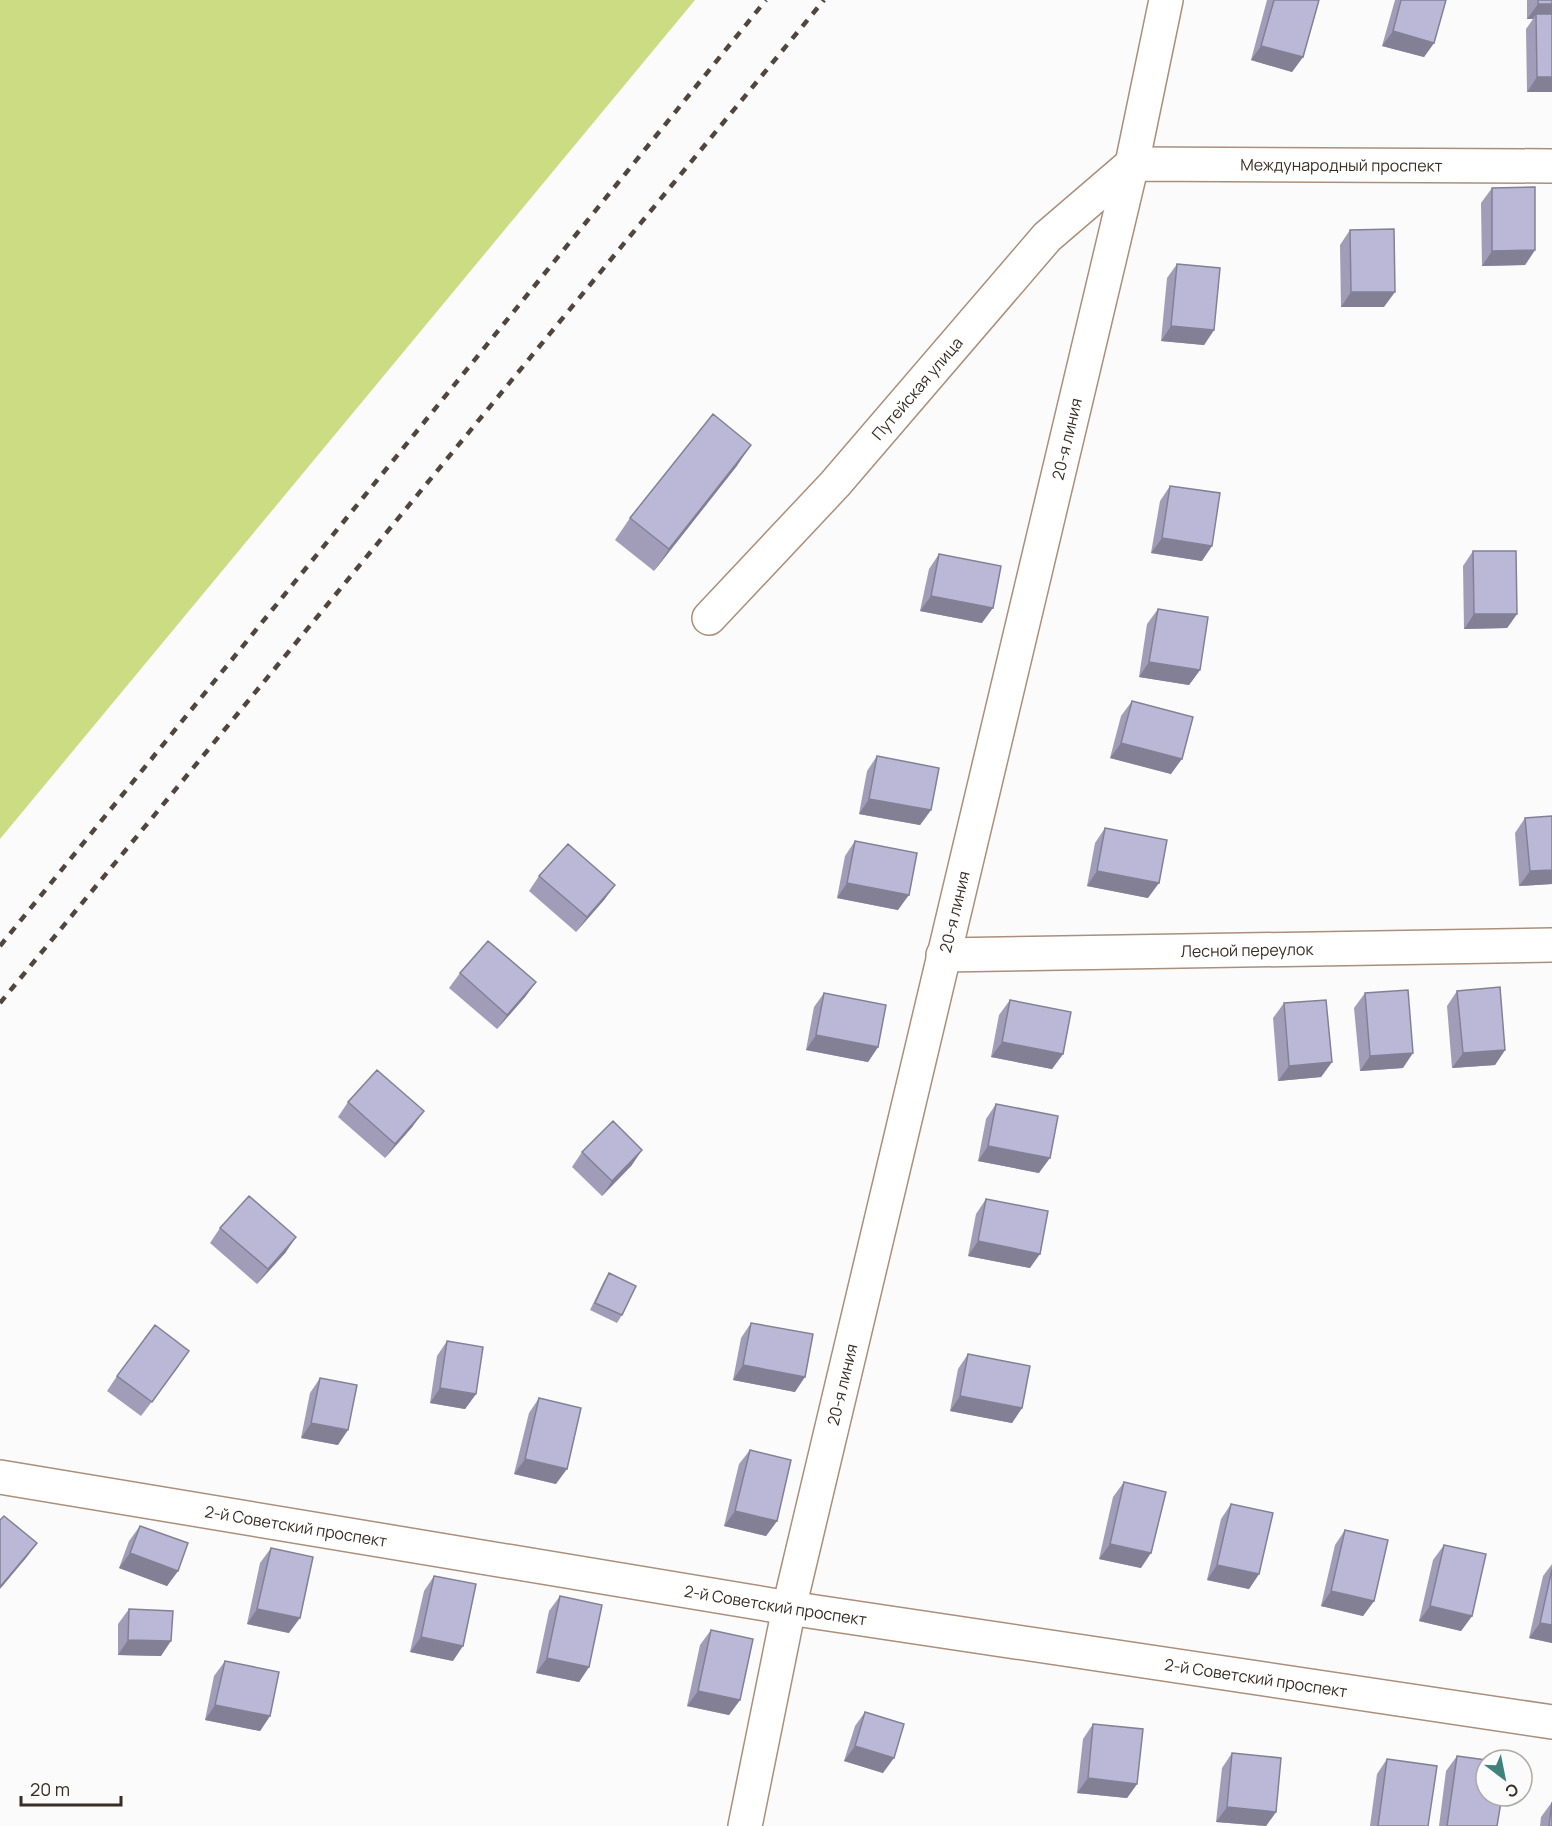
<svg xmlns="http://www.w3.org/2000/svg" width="1552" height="1826" font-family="Manrope,sans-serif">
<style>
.green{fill:#cbdc83}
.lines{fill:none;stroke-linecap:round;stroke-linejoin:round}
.street-casing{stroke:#ab8f7a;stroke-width:36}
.street{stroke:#fff;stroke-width:33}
.rail{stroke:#51463e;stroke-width:4.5;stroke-dasharray:8 8;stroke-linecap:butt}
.wall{fill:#a19db9}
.shaded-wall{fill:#838096}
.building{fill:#bbb7d7;stroke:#838096;stroke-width:1.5}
.labels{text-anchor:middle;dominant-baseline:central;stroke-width:5;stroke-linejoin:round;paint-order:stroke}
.street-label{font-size:16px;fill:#392d24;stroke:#fbfbfb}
</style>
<rect width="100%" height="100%" fill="#fbfbfb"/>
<!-- green -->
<path class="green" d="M 0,0 L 695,0 L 0,839 Z"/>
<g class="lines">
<!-- street casing -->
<g class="street-casing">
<g id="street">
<path id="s1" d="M 709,618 L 835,484 L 1047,237 L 1132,164 L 1552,166"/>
<path id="s2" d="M 943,955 L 1552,945"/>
<path id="s3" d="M 0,1477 L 789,1608 L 1552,1722"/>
<path id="s4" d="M 745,1826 L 789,1608 L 1132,164 L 1166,0"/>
</g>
</g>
<!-- street -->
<use href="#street" class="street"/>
<!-- rail -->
<path class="rail" d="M 0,946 L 766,0
M 0,1003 L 824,0"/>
</g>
<!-- wall -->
<path class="wall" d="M 1267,0 L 1319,0 L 1303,57 L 1292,72 L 1251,60 Z
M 1395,0 L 1446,0 L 1434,43 L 1424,57 L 1382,46 Z
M 1527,0 L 1552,0 L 1552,92 L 1527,92 L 1526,29 L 1533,19 L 1527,19 Z
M 1492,188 L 1535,250 L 1525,265 L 1482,266 L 1481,203 Z
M 1350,230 L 1384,307 L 1341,307 L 1340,245 Z
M 1177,264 L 1214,330 L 1204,345 L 1161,341 L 1167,278 Z
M 751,445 L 736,467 L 654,571 L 615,540 L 630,518 Z
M 1170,486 L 1202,561 L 1151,553 L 1160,501 Z
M 1473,551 L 1517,614 L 1507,628 L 1464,629 L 1463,566 Z
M 939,554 L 982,623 L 920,611 L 929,569 Z
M 1158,609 L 1200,670 L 1189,685 L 1139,677 L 1147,624 Z
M 1132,701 L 1171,774 L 1110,758 L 1121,716 Z
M 877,756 L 931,810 L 920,825 L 859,814 L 867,771 Z
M 1552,816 L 1552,884 L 1519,886 L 1515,833 L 1525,818 Z
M 1105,828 L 1148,898 L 1087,886 L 1095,843 Z
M 855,841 L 898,910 L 837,898 L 845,856 Z
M 539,876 L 615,885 L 604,900 L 576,932 L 529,891 Z
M 460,973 L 536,982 L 525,997 L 497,1029 L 449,988 Z
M 1457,991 L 1505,1050 L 1495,1065 L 1452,1068 L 1447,1006 Z
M 824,993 L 878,1047 L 868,1062 L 806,1050 L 814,1007 Z
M 1365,993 L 1403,1068 L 1360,1071 L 1354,1008 Z
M 1010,1000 L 1063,1054 L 1052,1069 L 991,1057 L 999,1015 Z
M 1284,1003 L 1332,1062 L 1321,1077 L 1278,1081 L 1273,1018 Z
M 348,1102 L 413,1126 L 385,1158 L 338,1117 Z
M 996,1104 L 1039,1173 L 978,1161 L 986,1119 Z
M 582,1152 L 632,1165 L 602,1196 L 572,1167 Z
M 986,1199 L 1030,1268 L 968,1256 L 976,1214 Z
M 220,1228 L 286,1252 L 257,1284 L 210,1243 Z
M 609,1273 L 622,1315 L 617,1323 L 590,1310 L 604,1281 Z
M 751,1323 L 795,1392 L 733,1380 L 741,1338 Z
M 447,1341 L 476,1394 L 465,1409 L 430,1403 L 437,1356 Z
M 968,1354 L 1022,1408 L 1012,1423 L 950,1411 L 958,1369 Z
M 179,1366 L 141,1416 L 107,1391 L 117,1376 Z
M 320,1378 L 338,1445 L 301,1438 L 310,1393 Z
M 539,1398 L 556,1484 L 514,1474 L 529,1413 Z
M 750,1450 L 777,1521 L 766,1536 L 724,1526 L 739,1464 Z
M 1124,1482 L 1141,1568 L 1099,1559 L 1113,1497 Z
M 1231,1504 L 1259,1574 L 1249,1589 L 1207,1580 L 1221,1519 Z
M 140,1526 L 178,1571 L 167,1586 L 119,1568 L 129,1541 Z
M 1345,1530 L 1374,1601 L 1363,1616 L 1321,1606 L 1335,1545 Z
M 1444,1545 L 1472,1616 L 1461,1631 L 1419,1621 L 1433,1560 Z
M 271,1548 L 289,1633 L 247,1624 L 260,1563 Z
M 1552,1564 L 1552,1643 L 1529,1638 L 1543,1576 Z
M 434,1576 L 453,1661 L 410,1652 L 424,1591 Z
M 560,1596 L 589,1667 L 579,1682 L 536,1673 L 549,1611 Z
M 129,1609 L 161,1656 L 118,1655 L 118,1624 Z
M 711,1630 L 740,1700 L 729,1715 L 687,1706 L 700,1645 Z
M 225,1661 L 270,1716 L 260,1731 L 205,1720 L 214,1676 Z
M 865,1712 L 883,1773 L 844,1761 L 855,1726 Z
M 1093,1724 L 1137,1784 L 1127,1798 L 1077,1793 L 1083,1739 Z
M 1232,1753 L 1276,1812 L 1266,1826 L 1216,1822 L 1222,1768 Z
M 1457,1756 L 1497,1826 L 1439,1826 L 1446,1771 Z
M 1387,1759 L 1428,1826 L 1370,1826 L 1377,1774 Z
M 1552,1802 L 1552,1826 L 1540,1826 L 1541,1817 Z"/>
<!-- shaded-wall -->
<path class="shaded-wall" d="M 1538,4 L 1552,4 L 1552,19 L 1536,14 L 1533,19 L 1527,19 Z
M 1393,31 L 1434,43 L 1424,57 L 1382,46 Z
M 1261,46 L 1303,57 L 1292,72 L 1251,60 Z
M 1537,77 L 1552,77 L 1552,92 L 1527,92 Z
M 1535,250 L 1525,265 L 1482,266 L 1492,251 Z
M 1351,292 L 1395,292 L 1384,307 L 1341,307 Z
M 1171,326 L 1214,330 L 1204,345 L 1161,341 Z
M 751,445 L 736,467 L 654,571 L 669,549 Z
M 1162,538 L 1212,546 L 1202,561 L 1151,553 Z
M 931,596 L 993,608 L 982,623 L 920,611 Z
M 1474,614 L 1517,614 L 1507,628 L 1464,629 Z
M 1149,662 L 1200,670 L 1189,685 L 1139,677 Z
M 1121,743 L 1182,759 L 1171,774 L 1110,758 Z
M 869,799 L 931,810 L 920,825 L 859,814 Z
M 1552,870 L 1552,884 L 1519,886 L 1530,871 Z
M 1097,871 L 1159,883 L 1148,898 L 1087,886 Z
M 847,883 L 909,895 L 898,910 L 837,898 Z
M 615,885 L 604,900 L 576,932 L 587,917 Z
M 536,982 L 525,997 L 497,1029 L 507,1015 Z
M 816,1035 L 878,1047 L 868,1062 L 806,1050 Z
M 1002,1042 L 1063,1054 L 1052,1069 L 991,1057 Z
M 1505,1050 L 1495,1065 L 1452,1068 L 1463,1053 Z
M 1413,1053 L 1403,1068 L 1360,1071 L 1370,1056 Z
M 1332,1062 L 1321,1077 L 1278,1081 L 1289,1066 Z
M 424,1111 L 413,1126 L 385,1158 L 395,1144 Z
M 988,1146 L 1050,1158 L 1039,1173 L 978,1161 Z
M 642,1150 L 632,1165 L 602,1196 L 612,1181 Z
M 296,1237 L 286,1252 L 257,1284 L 268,1269 Z
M 978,1241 L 1040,1254 L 1030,1268 L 968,1256 Z
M 743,1365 L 805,1377 L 795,1392 L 733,1380 Z
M 440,1388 L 476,1394 L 465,1409 L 430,1403 Z
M 960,1396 L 1022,1408 L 1012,1423 L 950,1411 Z
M 311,1423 L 348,1430 L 338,1445 L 301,1438 Z
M 525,1459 L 567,1469 L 556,1484 L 514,1474 Z
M 735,1511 L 777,1521 L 766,1536 L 724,1526 Z
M 37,1543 L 26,1558 L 0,1589 L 0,1587 Z
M 1110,1544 L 1151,1553 L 1141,1568 L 1099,1559 Z
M 130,1553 L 178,1571 L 167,1586 L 119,1568 Z
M 1217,1565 L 1259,1574 L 1249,1589 L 1207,1580 Z
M 1331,1591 L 1374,1601 L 1363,1616 L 1321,1606 Z
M 1430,1606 L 1472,1616 L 1461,1631 L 1419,1621 Z
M 257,1609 L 300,1618 L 289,1633 L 247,1624 Z
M 1540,1623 L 1552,1625 L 1552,1643 L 1529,1638 Z
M 421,1637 L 463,1646 L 453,1661 L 410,1652 Z
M 128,1640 L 171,1641 L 161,1656 L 118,1655 Z
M 547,1658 L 589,1667 L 579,1682 L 536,1673 Z
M 698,1691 L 740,1700 L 729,1715 L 687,1706 Z
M 215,1705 L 270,1716 L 260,1731 L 205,1720 Z
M 855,1746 L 894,1758 L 883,1773 L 844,1761 Z
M 1088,1778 L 1137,1784 L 1127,1798 L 1077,1793 Z
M 1227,1807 L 1276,1812 L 1266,1826 L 1216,1822 Z"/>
<!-- building -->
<path class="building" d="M 1274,0 L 1319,0 L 1303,57 L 1261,46 Z
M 1401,0 L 1446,0 L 1434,43 L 1393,31 Z
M 1538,0 L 1552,0 L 1552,4 L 1538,4 Z
M 1536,14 L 1552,14 L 1552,77 L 1537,77 Z
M 1535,187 L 1535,250 L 1492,251 L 1492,188 Z
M 1394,229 L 1395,292 L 1351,292 L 1350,230 Z
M 1177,264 L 1220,268 L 1214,330 L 1171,326 Z
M 713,414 L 751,445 L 669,549 L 630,518 Z
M 1170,486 L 1220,493 L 1212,546 L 1162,538 Z
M 1473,551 L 1516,551 L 1517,614 L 1474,614 Z
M 939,554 L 1001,566 L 993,608 L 931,596 Z
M 1158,609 L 1208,617 L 1200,670 L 1149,662 Z
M 1132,701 L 1193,717 L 1182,759 L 1121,743 Z
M 877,756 L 939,768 L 931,810 L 869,799 Z
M 1552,816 L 1552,870 L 1530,871 L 1525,818 Z
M 1105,828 L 1167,840 L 1159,883 L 1097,871 Z
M 855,841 L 917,853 L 909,895 L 847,883 Z
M 568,844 L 615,885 L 587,917 L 539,876 Z
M 488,941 L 536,982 L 507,1015 L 460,973 Z
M 1500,987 L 1505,1050 L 1463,1053 L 1457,991 Z
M 1408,990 L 1413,1053 L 1370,1056 L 1365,993 Z
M 824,993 L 886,1005 L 878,1047 L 816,1035 Z
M 1010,1000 L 1071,1012 L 1063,1054 L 1002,1042 Z
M 1326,1000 L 1332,1062 L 1289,1066 L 1284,1003 Z
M 377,1070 L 424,1111 L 395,1144 L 348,1102 Z
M 996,1104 L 1058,1116 L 1050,1158 L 988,1146 Z
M 613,1121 L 642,1150 L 612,1181 L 582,1152 Z
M 249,1196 L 296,1237 L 268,1269 L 220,1228 Z
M 986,1199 L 1048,1211 L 1040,1254 L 978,1241 Z
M 609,1273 L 636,1286 L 622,1315 L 595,1303 Z
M 751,1323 L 813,1334 L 805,1377 L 743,1365 Z
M 155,1325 L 189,1351 L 152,1402 L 117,1376 Z
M 447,1341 L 483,1347 L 476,1394 L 440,1388 Z
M 968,1354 L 1030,1366 L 1022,1408 L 960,1396 Z
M 320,1378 L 357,1385 L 348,1430 L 311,1423 Z
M 539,1398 L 581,1408 L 567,1469 L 525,1459 Z
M 750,1450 L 791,1460 L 777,1521 L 735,1511 Z
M 1124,1482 L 1166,1492 L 1151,1553 L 1110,1544 Z
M 1231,1504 L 1273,1513 L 1259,1574 L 1217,1565 Z
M 4,1516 L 37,1543 L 0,1587 L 0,1520 Z
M 140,1526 L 188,1543 L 178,1571 L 130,1553 Z
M 1345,1530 L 1388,1540 L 1374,1601 L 1331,1591 Z
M 1444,1545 L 1486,1554 L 1472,1616 L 1430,1606 Z
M 271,1548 L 313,1557 L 300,1618 L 257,1609 Z
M 1552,1569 L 1552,1625 L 1540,1623 Z
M 434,1576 L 476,1584 L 463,1646 L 421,1637 Z
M 560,1596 L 602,1605 L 589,1667 L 547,1658 Z
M 129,1609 L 173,1611 L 171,1641 L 128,1640 Z
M 711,1630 L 753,1639 L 740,1700 L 698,1691 Z
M 225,1661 L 279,1672 L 270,1716 L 215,1705 Z
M 865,1712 L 904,1724 L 894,1758 L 855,1746 Z
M 1093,1724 L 1143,1729 L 1137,1784 L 1088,1778 Z
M 1232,1753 L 1281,1758 L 1276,1812 L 1227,1807 Z
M 1457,1756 L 1486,1760 L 1486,1796 L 1502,1796 L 1497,1826 L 1447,1826 Z
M 1387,1759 L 1437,1766 L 1428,1826 L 1378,1826 Z
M 1552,1802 L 1552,1826 L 1549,1826 Z"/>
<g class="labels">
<!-- street labels -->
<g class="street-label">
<text stroke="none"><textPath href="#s1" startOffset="831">Международный проспект</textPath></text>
<text stroke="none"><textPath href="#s1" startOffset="310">Путейская улица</textPath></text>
<text stroke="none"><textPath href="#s4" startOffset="1424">20-я линия</textPath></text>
<text stroke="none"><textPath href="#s4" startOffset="938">20-я линия</textPath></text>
<text stroke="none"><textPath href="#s2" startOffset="304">Лесной переулок</textPath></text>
<text stroke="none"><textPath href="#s4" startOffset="452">20-я линия</textPath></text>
<text stroke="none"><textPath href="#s3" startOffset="300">2-й Советский проспект</textPath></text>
<text stroke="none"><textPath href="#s3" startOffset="786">2-й Советский проспект</textPath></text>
<text stroke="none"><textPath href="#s3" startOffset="1272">2-й Советский проспект</textPath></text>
</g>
</g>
<!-- north arrow -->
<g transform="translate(1504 1778) rotate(148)"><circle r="28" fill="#fbfbfb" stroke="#ada9a5" stroke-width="1.5"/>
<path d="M0-4.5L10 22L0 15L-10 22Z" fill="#3f847a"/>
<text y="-9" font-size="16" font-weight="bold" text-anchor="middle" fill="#392d24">С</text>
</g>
<!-- scale -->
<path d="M21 1796v9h100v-9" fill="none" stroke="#392d24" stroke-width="3"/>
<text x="30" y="1796" font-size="18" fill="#392d24" stroke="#fbfbfb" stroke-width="4.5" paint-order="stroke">20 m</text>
</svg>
